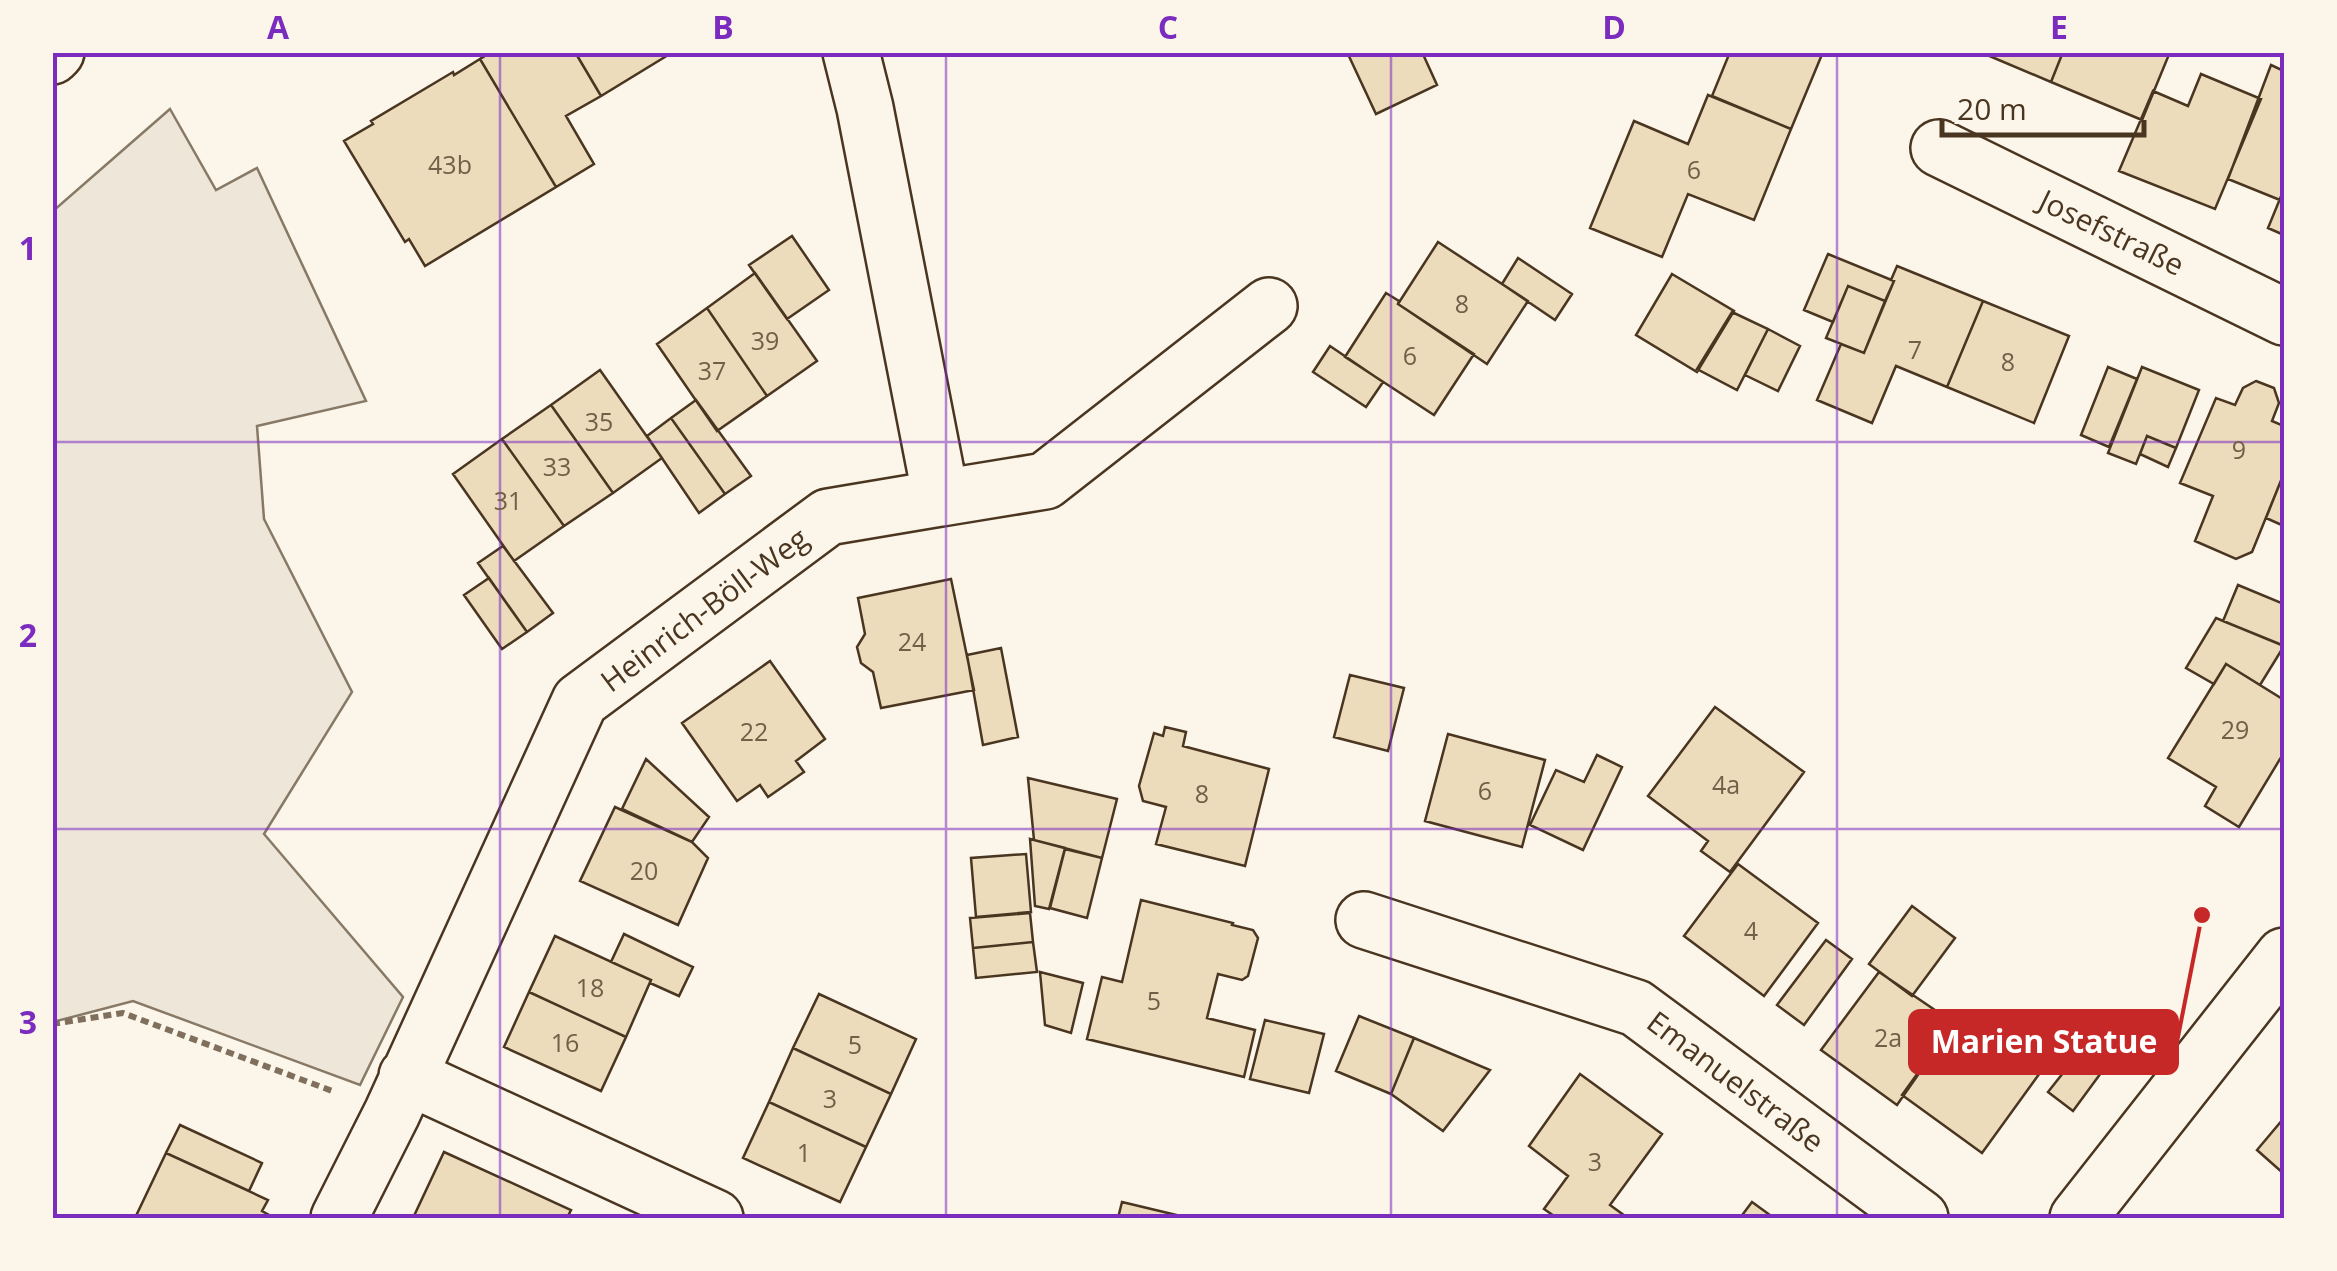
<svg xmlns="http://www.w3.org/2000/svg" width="2337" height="1271" font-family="'Open Sans',sans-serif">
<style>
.green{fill:#ede6d9;stroke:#887966;stroke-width:2.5}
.building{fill:#ecdcbc;stroke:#4a3520;stroke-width:2.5}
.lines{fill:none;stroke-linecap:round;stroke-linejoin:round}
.minor-casing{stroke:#4a3520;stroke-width:60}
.major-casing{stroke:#4a3520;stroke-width:60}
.path{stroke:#7f6f5c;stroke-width:6;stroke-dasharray:8 5;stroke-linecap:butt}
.minor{stroke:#fbf6e9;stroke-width:55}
.major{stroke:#fbf6e9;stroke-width:55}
.grid{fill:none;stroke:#7b2cbf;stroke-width:2.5;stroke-opacity:0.55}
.labels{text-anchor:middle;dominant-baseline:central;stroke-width:8;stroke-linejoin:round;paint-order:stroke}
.number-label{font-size:25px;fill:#725f47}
.street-label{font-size:30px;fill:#4a3520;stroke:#fbf6e9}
.leader{fill:none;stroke:#c62828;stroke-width:4}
.callout-dot{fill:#c62828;stroke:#fbf6e9;stroke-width:4}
.callout{fill:#c62828;stroke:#c62828;stroke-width:4}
.callout-label{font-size:32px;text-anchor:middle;font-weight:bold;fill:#fff}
.neatline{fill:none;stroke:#7b2cbf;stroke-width:4}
.grid-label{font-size:32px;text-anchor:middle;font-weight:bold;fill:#7b2cbf}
</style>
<rect width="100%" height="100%" fill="#fbf6e9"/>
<!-- green -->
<path class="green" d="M 170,109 L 216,190 L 257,168 L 366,401 L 257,426 L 264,519 L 352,692 L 264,834 L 403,997 L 360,1085 L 133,1001 L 53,1022 L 53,211 Z"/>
<!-- building -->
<path class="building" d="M 492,52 L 575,52 L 601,96 L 566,116 L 594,164 L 556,187 L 480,59 Z
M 575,52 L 673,52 L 601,96 Z
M 1347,52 L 1422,52 L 1437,85 L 1376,114 Z
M 1730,52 L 1823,52 L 1791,129 L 1712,96 Z
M 1980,52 L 2063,52 L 2051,82 Z
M 2063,52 L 2170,52 L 2142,120 L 2051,82 Z
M 480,59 L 556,187 L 425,266 L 409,239 L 405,242 L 344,141 L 373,124 L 371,121 L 453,72 L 454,75 Z
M 2271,65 L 2284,71 L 2284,189 L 2280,200 L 2228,179 Z
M 2201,74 L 2261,99 L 2215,209 L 2119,171 L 2153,91 L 2188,106 Z
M 1708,95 L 1791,129 L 1754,220 L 1688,194 L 1662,257 L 1590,228 L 1634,121 L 1688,144 Z
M 2284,189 L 2284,235 L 2268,228 Z
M 792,236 L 829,290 L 787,319 L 749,265 Z
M 1438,242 L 1528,301 L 1487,364 L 1398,304 Z
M 1828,254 L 1894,281 L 1885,301 L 1848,286 L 1833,322 L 1804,310 Z
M 1518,258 L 1572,294 L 1555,320 L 1502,284 Z
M 1897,266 L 1983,301 L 1947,387 L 1896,366 L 1872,423 L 1817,400 L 1841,344 L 1864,353 L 1894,281 L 1891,280 Z
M 755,273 L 817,361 L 767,396 L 707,308 Z
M 1672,274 L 1734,311 L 1697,372 L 1636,335 Z
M 1848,286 L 1885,301 L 1864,353 L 1826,338 Z
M 1386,293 L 1399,301 L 1398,304 L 1474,354 L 1434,415 L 1345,357 Z
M 1983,301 L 2069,336 L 2034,423 L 1947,387 Z
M 707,308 L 767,396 L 717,431 L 657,344 Z
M 1732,312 L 1768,329 L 1737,390 L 1697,369 Z
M 1768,329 L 1800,346 L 1778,391 L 1745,375 Z
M 1330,346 L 1383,382 L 1366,407 L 1313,372 Z
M 2108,367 L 2137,379 L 2109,447 L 2081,435 Z
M 2142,367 L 2199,390 L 2176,448 L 2147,436 L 2136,464 L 2108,453 Z
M 600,370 L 662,458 L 613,493 L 551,405 Z
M 2256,381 L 2274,388 L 2279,403 L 2272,421 L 2284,426 L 2284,473 L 2252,552 L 2236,559 L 2195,541 L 2213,496 L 2180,483 L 2216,398 L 2235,405 L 2243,388 Z
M 696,400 L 751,476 L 725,494 L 671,418 Z
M 551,405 L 613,493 L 564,526 L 502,439 Z
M 671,418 L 725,494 L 699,513 L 647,436 Z
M 2147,436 L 2176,448 L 2168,467 L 2140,454 Z
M 502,439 L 564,526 L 514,561 L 453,474 Z
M 2284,473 L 2284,526 L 2266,518 Z
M 503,546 L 553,613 L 527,632 L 478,563 Z
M 489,578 L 527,632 L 502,649 L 464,595 Z
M 951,579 L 974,690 L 881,708 L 873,672 L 861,663 L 857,647 L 865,634 L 858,598 Z
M 2238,585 L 2284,604 L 2284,637 L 2282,645 L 2223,621 Z
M 2216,618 L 2284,646 L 2260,685 L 2226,664 L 2214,684 L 2186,668 Z
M 1001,648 L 1018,737 L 983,745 L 967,655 Z
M 770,661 L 825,739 L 796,761 L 804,772 L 768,797 L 760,785 L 737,801 L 682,723 Z
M 2226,664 L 2284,700 L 2284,761 L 2280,759 L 2239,827 L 2205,806 L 2216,787 L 2168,758 Z
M 1350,675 L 1404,688 L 1388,751 L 1334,737 Z
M 1715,707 L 1804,772 L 1730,872 L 1701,851 L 1708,841 L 1648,796 Z
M 1165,727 L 1186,732 L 1183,746 L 1269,769 L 1245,866 L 1156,844 L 1166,807 L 1143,801 L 1139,786 L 1154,733 L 1163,736 Z
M 1448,734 L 1545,760 L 1522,847 L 1425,821 Z
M 1597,755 L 1622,767 L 1583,850 L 1530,825 L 1556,770 L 1584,782 Z
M 646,759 L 709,817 L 692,842 L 622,809 Z
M 1028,778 L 1117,799 L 1102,858 L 1034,840 Z
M 615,807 L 692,842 L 708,858 L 678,925 L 580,881 Z
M 1030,839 L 1065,848 L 1049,909 L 1035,906 Z
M 1065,849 L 1102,858 L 1087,918 L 1050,908 Z
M 1026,854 L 1031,912 L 976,917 L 971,858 Z
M 1738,864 L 1818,923 L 1764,996 L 1684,936 Z
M 1141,900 L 1233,923 L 1232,925 L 1253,930 L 1258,938 L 1248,976 L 1242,980 L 1218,974 L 1207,1018 L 1255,1030 L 1244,1077 L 1087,1039 L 1102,977 L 1122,982 Z
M 1912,906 L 1955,938 L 1912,996 L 1869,964 Z
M 1030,913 L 1033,942 L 973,948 L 970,918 Z
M 624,934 L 693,967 L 679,996 L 650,983 L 651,980 L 611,962 Z
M 555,936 L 651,980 L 626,1037 L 529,992 Z
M 1826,940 L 1852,959 L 1804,1025 L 1777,1005 Z
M 1033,942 L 1037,972 L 976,978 L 973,948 Z
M 1040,972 L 1083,983 L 1071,1033 L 1045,1025 Z
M 1879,972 L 1954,1023 L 1897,1105 L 1821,1050 Z
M 529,992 L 626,1037 L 601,1091 L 504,1047 Z
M 819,994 L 916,1039 L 891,1094 L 793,1048 Z
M 1359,1016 L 1414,1038 L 1391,1094 L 1336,1071 Z
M 1265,1020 L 1324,1034 L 1309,1093 L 1250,1079 Z
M 1954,1023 L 1988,1048 L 2004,1026 L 2050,1059 L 1982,1153 L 1902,1095 Z
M 1414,1038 L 1490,1070 L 1443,1131 L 1391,1094 Z
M 2086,1044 L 2109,1062 L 2073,1111 L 2048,1092 Z
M 793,1048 L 891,1094 L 866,1147 L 769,1102 Z
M 1580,1074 L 1662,1134 L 1610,1205 L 1625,1216 L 1623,1218 L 1557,1218 L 1544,1209 L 1568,1176 L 1529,1146 Z
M 769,1102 L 866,1147 L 840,1202 L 743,1158 Z
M 2284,1118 L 2284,1174 L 2257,1150 Z
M 180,1125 L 262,1163 L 249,1191 L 166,1153 Z
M 444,1152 L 571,1210 L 567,1218 L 413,1218 Z
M 166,1153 L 268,1200 L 262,1211 L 269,1215 L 267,1218 L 135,1218 Z
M 1122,1202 L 1189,1218 L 1118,1218 Z
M 1752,1202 L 1774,1218 L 1740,1218 Z"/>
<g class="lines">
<!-- minor casing -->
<g class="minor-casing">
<path id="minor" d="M 1939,148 L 2284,317
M 941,498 L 1045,481 L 1269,306
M 1364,920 L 1636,1008 L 1920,1218
M 407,1076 L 715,1218
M 339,1218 L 392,1113 L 580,701 L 828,517 L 941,498 L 865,108 L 851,52
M 2078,1218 L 2284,956"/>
</g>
<!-- major casing -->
<g class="major-casing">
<path id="major" d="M 52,56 L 56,52"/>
</g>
<!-- path -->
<path class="path" d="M 52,1024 L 123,1013 L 335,1092"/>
<!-- minor -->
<use href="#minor" class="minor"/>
<!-- major -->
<use href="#major" class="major"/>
</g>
<!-- grid -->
<path class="grid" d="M 500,52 L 500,1218M 946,52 L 946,1218M 1391,52 L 1391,1218M 1837,52 L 1837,1218M 52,442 L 2284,442M 52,829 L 2284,829"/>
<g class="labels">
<!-- number labels -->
<g class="number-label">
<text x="450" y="164">43b</text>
<text x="1694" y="169">6</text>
<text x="1462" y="303">8</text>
<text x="765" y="340">39</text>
<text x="1915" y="349">7</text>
<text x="1410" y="355">6</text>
<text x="2008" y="361">8</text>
<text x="712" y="370">37</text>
<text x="599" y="421">35</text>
<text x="2239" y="449">9</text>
<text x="557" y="466">33</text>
<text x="508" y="500">31</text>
<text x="912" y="641">24</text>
<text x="2235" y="729">29</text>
<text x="754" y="731">22</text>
<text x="1726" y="784">4a</text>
<text x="1485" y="790">6</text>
<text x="1202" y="793">8</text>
<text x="644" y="870">20</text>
<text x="1751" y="930">4</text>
<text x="590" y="987">18</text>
<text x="1154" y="1000">5</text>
<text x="1888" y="1037">2a</text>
<text x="565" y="1042">16</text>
<text x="855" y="1044">5</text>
<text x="830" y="1098">3</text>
<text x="804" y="1152">1</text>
<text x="1595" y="1161">3</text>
</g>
<!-- street labels -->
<g class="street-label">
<text transform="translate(2112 232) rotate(26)">Josefstraße</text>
<text transform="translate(704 609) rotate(-37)">Heinrich-Böll-Weg</text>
<text transform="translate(1736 1081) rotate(37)">Emanuelstraße</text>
</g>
</g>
<!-- callouts -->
<path class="leader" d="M2202 915L2177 1042"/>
<circle class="callout-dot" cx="2202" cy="915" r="10"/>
<rect class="callout" x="1910" y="1011" width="267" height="62" rx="10"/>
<g class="callout-label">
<text x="2044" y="1053">Marien Statue</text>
</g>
<!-- border -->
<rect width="2337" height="1271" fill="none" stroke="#fbf6e9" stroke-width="110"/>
<!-- scale -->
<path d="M1942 120v15h202v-15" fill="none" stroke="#4a3520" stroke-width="5"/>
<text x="1957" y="120" font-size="30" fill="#4a3520" stroke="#fbf6e9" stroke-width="8" paint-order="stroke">20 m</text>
<rect x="55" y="55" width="2227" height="1161" class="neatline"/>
<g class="grid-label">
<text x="278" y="39">A</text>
<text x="723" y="39">B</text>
<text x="1168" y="39">C</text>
<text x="1614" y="39">D</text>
<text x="2059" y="39">E</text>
<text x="28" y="260">1</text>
<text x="28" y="647">2</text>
<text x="28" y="1034">3</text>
</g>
</svg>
